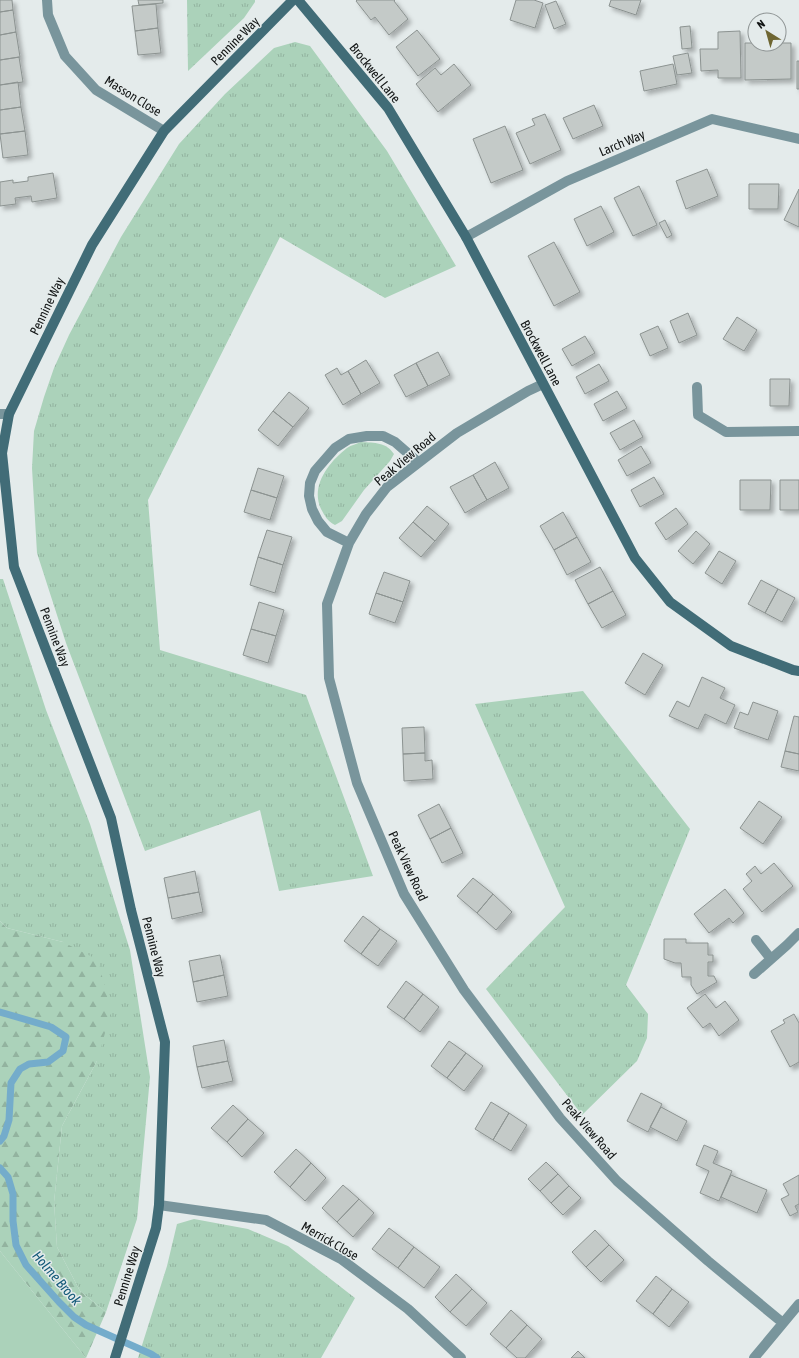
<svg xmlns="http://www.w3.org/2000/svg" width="799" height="1358" font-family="'Asap Condensed',sans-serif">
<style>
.grass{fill:url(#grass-tufts)}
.forest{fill:url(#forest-firs)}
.park{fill:#abd2ba}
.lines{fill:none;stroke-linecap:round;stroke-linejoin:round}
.stream{stroke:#74accb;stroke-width:7}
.building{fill:#c4cac8;stroke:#8c9391;filter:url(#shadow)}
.street{stroke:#79959c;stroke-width:10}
.secondary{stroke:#416c77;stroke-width:10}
.labels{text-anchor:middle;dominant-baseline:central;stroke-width:3;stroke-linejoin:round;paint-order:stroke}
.street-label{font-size:13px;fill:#101313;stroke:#e4ebeb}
.water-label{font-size:14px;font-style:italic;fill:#145a79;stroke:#e4ebeb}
</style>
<defs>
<pattern id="grass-tufts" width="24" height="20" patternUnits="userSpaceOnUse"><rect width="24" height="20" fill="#abd2ba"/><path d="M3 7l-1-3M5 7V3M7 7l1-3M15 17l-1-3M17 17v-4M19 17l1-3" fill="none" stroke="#92b39f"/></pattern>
<pattern id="forest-firs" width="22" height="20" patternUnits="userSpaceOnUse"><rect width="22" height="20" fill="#abd2ba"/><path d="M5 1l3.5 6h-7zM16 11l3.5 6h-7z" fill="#92b39f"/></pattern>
<filter id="shadow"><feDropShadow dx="3.5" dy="3.5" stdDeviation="2" flood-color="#0004"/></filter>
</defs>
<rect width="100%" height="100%" fill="#e4ebeb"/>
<!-- grass -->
<path class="grass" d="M 187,0 L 255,0 L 255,2 L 244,18 L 188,71 Z
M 295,42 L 310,46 L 387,151 L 456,266 L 385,298 L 280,237 L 148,500 L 160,650 L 306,695 L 373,876 L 279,891 L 260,810 L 145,851 L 66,643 L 37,553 L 32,468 L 34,431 L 44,397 L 54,368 L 69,335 L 121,237 L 179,144 L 225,94 L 274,48 Z
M 361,442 C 375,443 386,442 394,454 L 390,461 L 364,490 L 342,521 L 335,525 C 327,521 325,516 321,509 C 310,486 329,462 347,448 C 351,445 357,444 361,442 Z
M 0,579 L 3,579 L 46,710 L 90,824 L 130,950 L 150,1077 L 137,1219 L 106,1312 L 80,1291 L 57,1247 L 54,1202 L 62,1126 L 97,1061 L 63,942 L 7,928 L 0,921 Z
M 583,691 L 690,829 L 626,985 L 648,1014 L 647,1038 L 637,1061 L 582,1115 L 486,989 L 565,907 L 475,704 Z
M 194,1219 L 248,1229 L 288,1246 L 355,1298 L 321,1358 L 138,1358 L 167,1266 L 177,1224 Z"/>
<!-- forest -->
<path class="forest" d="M 0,921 L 7,928 L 63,942 L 98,960 L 111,1012 L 97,1061 L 62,1126 L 54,1202 L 57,1247 L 80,1291 L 106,1312 L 86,1358 L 0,1251 Z"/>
<!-- park -->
<path class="park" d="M 0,1251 L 86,1358 L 0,1358 Z"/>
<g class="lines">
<!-- stream -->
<path class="stream" d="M 0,1012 L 51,1027 L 66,1037 L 63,1051 L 48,1062 L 29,1064 L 20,1069 L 11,1083 L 9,1120 L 4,1136 L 0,1141
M 0,1168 L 8,1177 L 13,1194 L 13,1221 L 16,1245 L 26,1265 L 59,1302 L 74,1317 L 86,1325 L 151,1354 L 157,1358"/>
</g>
<!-- building -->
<path class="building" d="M 0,0 L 12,0 L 13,10 L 0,12 Z
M 138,0 L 163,0 L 163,3 L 139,5 Z
M 357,0 L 395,0 L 394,1 L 408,19 L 389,35 L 375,17 L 371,20 L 356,1 Z
M 516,0 L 534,0 L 543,3 L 535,28 L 510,20 Z
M 611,0 L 641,0 L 636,15 L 609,6 Z
M 556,1 L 566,24 L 554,29 L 545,5 Z
M 156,4 L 158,28 L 135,31 L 132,6 Z
M 13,10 L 16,32 L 0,35 L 0,12 Z
M 690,26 L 692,48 L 682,49 L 680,27 Z
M 158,28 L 161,53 L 138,55 L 135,31 Z
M 417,30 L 440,59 L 418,76 L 396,47 Z
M 740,31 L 741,78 L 718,78 L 718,70 L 701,71 L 700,49 L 718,49 L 718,32 Z
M 16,32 L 20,57 L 0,60 L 0,35 Z
M 745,43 L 791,43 L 791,79 L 745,80 Z
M 688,53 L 692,73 L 677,75 L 673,56 Z
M 19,57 L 23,82 L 0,85 L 0,60 Z
M 797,61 L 799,61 L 799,89 L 797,89 Z
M 454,64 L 471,85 L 438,112 L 416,84 L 435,68 L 441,75 Z
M 673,64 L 677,84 L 644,91 L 640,71 Z
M 18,82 L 21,107 L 0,110 L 0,85 Z
M 594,105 L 603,126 L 573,139 L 563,118 Z
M 21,107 L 25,131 L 0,134 L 0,110 Z
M 545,114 L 561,150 L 530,164 L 516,133 L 535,125 L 532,119 Z
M 505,126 L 523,170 L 491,183 L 473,139 Z
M 25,131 L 28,155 L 3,158 L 0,134 Z
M 707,169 L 718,196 L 686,209 L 676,181 Z
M 53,173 L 57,198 L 32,202 L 31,196 L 15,198 L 16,204 L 0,206 L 0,182 L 13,180 L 13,183 L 28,181 L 28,177 Z
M 749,184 L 779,184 L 778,209 L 749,209 Z
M 639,186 L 657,225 L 633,236 L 614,198 Z
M 799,189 L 799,227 L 784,220 Z
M 601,206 L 614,232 L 587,246 L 574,219 Z
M 665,220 L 672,235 L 667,238 L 659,223 Z
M 554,242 L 580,292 L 554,306 L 528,256 Z
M 688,313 L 697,335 L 679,343 L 670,321 Z
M 737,317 L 757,330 L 744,351 L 723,339 Z
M 658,326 L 668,348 L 650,356 L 640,334 Z
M 585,336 L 595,353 L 572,366 L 562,349 Z
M 438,352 L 450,375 L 428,386 L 416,363 Z
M 366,360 L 380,383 L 361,394 L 348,371 Z
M 416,363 L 428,386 L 406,397 L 394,375 Z
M 599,364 L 609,381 L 585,394 L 576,377 Z
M 337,368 L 341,375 L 348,371 L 361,394 L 343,405 L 325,375 Z
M 770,379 L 790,379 L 789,406 L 770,406 Z
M 617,391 L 627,408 L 603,421 L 594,404 Z
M 289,392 L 309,408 L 293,427 L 273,411 Z
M 273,411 L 293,427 L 278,446 L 258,430 Z
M 634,420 L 643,437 L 620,450 L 610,433 Z
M 641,446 L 651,463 L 627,476 L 618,460 Z
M 495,462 L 509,488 L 487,500 L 473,475 Z
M 258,468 L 284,476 L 277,498 L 251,490 Z
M 473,475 L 487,500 L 465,513 L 450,487 Z
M 654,477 L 664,494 L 640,507 L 631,490 Z
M 740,480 L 771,480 L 770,510 L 740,510 Z
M 780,480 L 799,480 L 799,510 L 780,510 Z
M 251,490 L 277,498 L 270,520 L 244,512 Z
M 427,506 L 449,524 L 435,541 L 413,522 Z
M 676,508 L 688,524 L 666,540 L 655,523 Z
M 563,512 L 577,537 L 554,550 L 540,526 Z
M 413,522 L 435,541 L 421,557 L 399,538 Z
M 267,530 L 292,537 L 283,565 L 258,557 Z
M 696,531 L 710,544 L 693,564 L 678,551 Z
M 577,537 L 591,562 L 567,575 L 554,550 Z
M 719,551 L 736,561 L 722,584 L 705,573 Z
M 258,557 L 283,565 L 275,593 L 250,585 Z
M 600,567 L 613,591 L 588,604 L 575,580 Z
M 384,572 L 410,581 L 403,602 L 376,593 Z
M 761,580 L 778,589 L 765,613 L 748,604 Z
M 778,589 L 795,598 L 782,622 L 765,613 Z
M 613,591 L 626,615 L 602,628 L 588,604 Z
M 376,593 L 403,602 L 395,623 L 369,614 Z
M 259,602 L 284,610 L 276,636 L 251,629 Z
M 251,629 L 276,636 L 268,663 L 243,655 Z
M 643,653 L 663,665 L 645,695 L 625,683 Z
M 702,677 L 725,688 L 720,698 L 735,705 L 726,724 L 705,714 L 698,729 L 669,716 L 677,701 L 689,707 Z
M 753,702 L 778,711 L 768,740 L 734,728 L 740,712 L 748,715 Z
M 794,716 L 799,717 L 799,754 L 785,751 Z
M 424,727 L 425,753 L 403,754 L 402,728 Z
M 785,751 L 799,754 L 799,771 L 781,767 Z
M 425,753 L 425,761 L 432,760 L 433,779 L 404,781 L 403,754 Z
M 759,801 L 782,817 L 763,844 L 740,828 Z
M 439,804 L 451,828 L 430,839 L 418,815 Z
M 451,828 L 463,853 L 442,863 L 430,839 Z
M 774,863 L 793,886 L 762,912 L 743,889 L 752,881 L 746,874 L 755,866 L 761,874 Z
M 195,871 L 199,892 L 168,898 L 164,878 Z
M 473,878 L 493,894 L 477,913 L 457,896 Z
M 725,889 L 744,913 L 733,923 L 729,918 L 709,933 L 694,914 Z
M 199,892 L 203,912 L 172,919 L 168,898 Z
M 493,894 L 512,912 L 496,930 L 477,913 Z
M 363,916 L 380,929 L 361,954 L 344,941 Z
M 380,929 L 397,941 L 378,966 L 361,954 Z
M 664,939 L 686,939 L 686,943 L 708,943 L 708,955 L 713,955 L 713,962 L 708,962 L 708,976 L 714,976 L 717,982 L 697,994 L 691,985 L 691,977 L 682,977 L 681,963 L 675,963 L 664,959 Z
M 220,955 L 224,975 L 193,982 L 189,961 Z
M 224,975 L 228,996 L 197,1002 L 193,982 Z
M 406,981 L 423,994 L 404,1019 L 387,1007 Z
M 423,994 L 439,1007 L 420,1032 L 404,1019 Z
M 705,994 L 716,1008 L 725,1001 L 739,1020 L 719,1036 L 710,1023 L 703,1028 L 687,1008 Z
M 794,1014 L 799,1023 L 799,1062 L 790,1067 L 771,1031 L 785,1023 L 783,1020 Z
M 224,1040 L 228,1061 L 197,1067 L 193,1046 Z
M 449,1041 L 466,1053 L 447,1078 L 431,1066 Z
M 466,1053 L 483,1066 L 464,1091 L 447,1078 Z
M 228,1061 L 233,1081 L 202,1088 L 197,1067 Z
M 641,1093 L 662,1104 L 648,1132 L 627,1121 Z
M 491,1102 L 509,1113 L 493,1140 L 475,1129 Z
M 233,1105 L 248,1119 L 227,1142 L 211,1128 Z
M 661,1107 L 687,1121 L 677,1141 L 650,1127 Z
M 509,1113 L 527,1125 L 511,1151 L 493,1140 Z
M 248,1119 L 264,1133 L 242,1157 L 227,1142 Z
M 704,1145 L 718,1151 L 713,1163 L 732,1171 L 719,1201 L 700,1193 L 709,1171 L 696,1165 Z
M 296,1149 L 311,1163 L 290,1187 L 274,1172 Z
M 546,1162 L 558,1174 L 540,1191 L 528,1179 Z
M 311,1163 L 326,1178 L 305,1201 L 290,1187 Z
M 558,1174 L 569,1186 L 551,1203 L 540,1191 Z
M 731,1175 L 767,1190 L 757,1213 L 721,1197 Z
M 799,1175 L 799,1204 L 795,1206 L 798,1212 L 790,1216 L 781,1199 L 789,1195 L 783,1184 Z
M 343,1185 L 359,1199 L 337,1222 L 322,1208 Z
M 569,1186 L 581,1198 L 563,1215 L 551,1203 Z
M 359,1199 L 374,1213 L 353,1237 L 337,1222 Z
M 389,1228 L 414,1247 L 398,1268 L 372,1249 Z
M 595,1230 L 609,1245 L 586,1267 L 572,1252 Z
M 609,1245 L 624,1260 L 601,1282 L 586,1267 Z
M 414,1247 L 440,1267 L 424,1288 L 398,1268 Z
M 456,1274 L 472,1289 L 450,1312 L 435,1297 Z
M 656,1276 L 672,1289 L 653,1314 L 636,1301 Z
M 472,1289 L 487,1303 L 466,1326 L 450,1312 Z
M 672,1289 L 689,1302 L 669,1327 L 653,1314 Z
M 511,1310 L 527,1325 L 506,1348 L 490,1334 Z
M 527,1325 L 542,1339 L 525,1358 L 517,1358 L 506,1348 Z
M 578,1351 L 585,1358 L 571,1358 Z"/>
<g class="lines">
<!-- street -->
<path class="street" d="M 47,0 L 48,15 L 65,56 L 96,90 L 164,131
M 466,237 L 567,181 L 712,119 L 799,139
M 543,384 L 528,391 L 457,433 L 387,487 L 366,514 L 349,543 L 327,604 L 329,678 L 357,783 L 404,894 L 464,990 L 560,1118 L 617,1181 L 708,1261 L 783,1323
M 697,387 L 698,415 L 726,432 L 799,431
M 0,414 L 9,414
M 349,543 L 327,532 L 318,521 L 312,509 L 309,496 L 310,483 L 315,471 L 335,448 L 349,439 L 367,436 L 383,436 L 395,442 L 418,462
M 756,940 L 771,959
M 754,974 L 787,945 L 799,933
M 159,1205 L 266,1220 L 341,1259 L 408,1309 L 461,1358
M 754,1358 L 799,1304"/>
<!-- secondary -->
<path class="secondary" d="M 298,0 L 388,108 L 466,237 L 635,558 L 670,602 L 731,646 L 793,670 L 799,671
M 115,1358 L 156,1228 L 159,1205 L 165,1042 L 131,910 L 111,818 L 14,567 L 2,453 L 9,414 L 92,245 L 164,131 L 293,0"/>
</g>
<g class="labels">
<!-- street labels -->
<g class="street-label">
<text transform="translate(235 41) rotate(-45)">Pennine Way</text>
<text transform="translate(375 73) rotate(51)">Brockwell Lane</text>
<text transform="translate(133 96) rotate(32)">Masson Close</text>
<text transform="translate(622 143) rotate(-23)">Larch Way</text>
<text transform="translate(47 306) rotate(-64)">Pennine Way</text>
<text transform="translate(541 353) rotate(62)">Brockwell Lane</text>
<text transform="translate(405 459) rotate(-40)">Peak View Road</text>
<text transform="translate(55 637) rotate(69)">Pennine Way</text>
<text transform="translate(408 866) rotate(65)">Peak View Road</text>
<text transform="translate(154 947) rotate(76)">Pennine Way</text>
<text transform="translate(589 1129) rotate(49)">Peak View Road</text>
<text transform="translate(330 1241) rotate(30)">Merrick Close</text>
<text transform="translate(127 1276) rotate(-73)">Pennine Way</text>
</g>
<!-- water labels -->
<g class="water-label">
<text transform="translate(57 1278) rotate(49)">Holme Brook</text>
</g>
</g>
<!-- north arrow -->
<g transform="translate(767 32) rotate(323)"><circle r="19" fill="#e4ebeb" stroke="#8f9595"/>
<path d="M0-3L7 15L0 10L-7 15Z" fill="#6e6632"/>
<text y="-6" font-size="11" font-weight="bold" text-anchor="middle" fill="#101313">N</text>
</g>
</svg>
